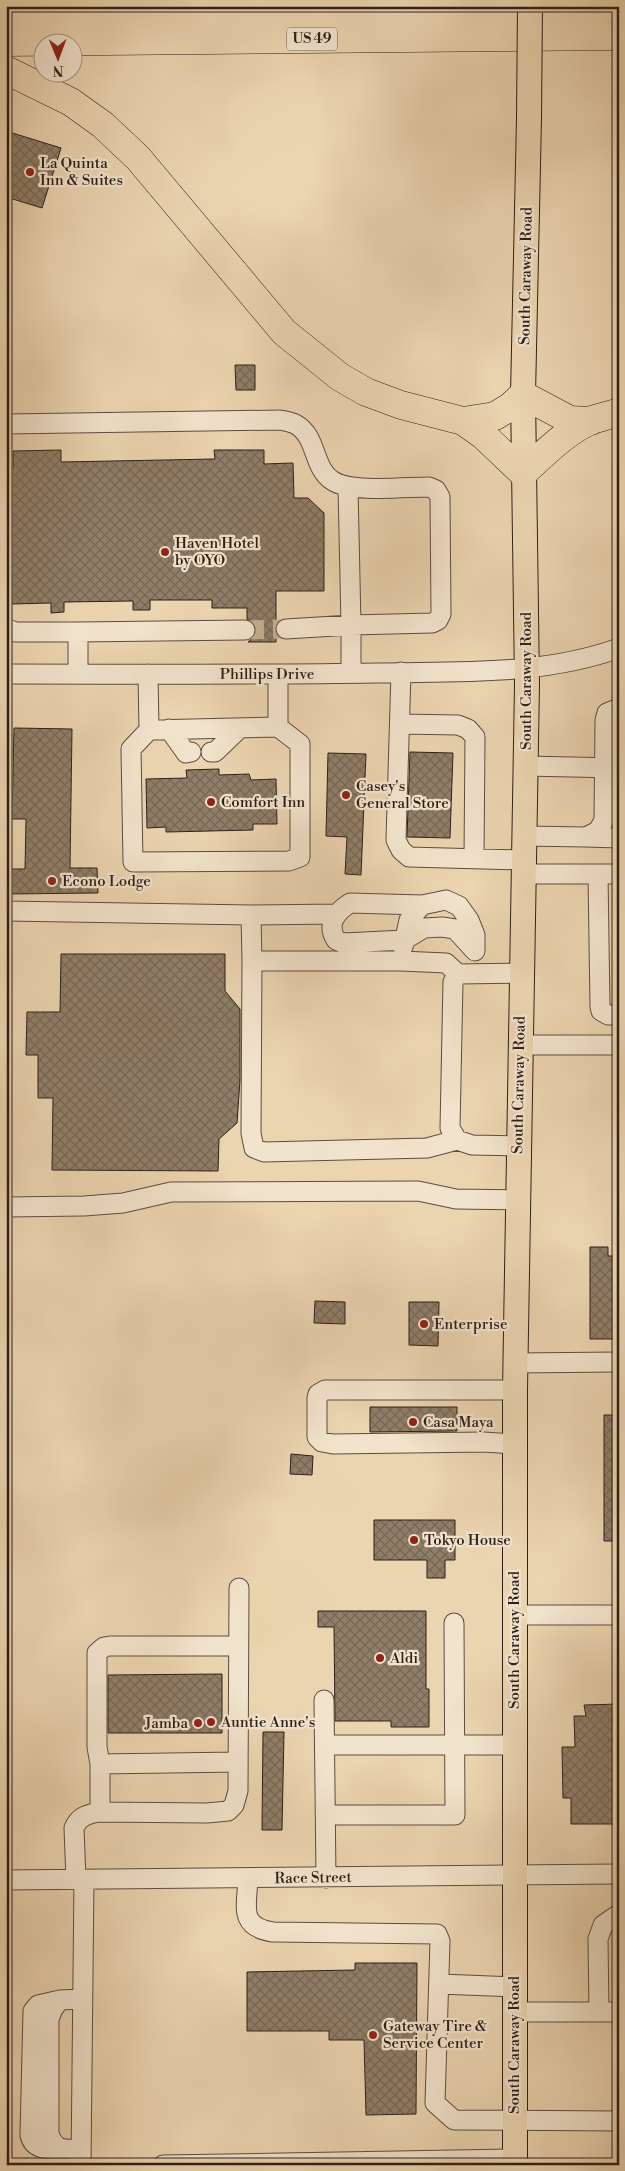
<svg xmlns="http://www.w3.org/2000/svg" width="625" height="2171" font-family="'Libre Bodoni',serif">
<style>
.building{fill:url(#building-cross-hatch);stroke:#2d2019}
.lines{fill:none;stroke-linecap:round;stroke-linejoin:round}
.minor-tunnel{stroke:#c5b092;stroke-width:19;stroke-dasharray:19 9;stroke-linecap:butt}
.minor-casing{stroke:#5c4d3f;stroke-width:21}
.major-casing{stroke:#2d2019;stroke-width:26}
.highway-casing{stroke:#2d2019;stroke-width:29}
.minor{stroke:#f2e3cc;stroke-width:19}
.major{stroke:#ebd4b0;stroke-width:24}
.highway{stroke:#ebd4b0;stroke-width:28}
.major-bridge-casing{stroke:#2d2019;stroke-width:26;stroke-linecap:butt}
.major-bridge{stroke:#ebd4b0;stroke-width:24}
.poi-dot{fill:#8f2418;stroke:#f2e3cc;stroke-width:2}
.labels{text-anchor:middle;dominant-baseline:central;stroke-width:4.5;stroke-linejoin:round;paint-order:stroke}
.shield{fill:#f2e3cc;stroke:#685a4f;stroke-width:1}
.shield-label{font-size:14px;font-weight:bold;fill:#2d2019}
.poi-label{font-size:15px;fill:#2d2019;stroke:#f2e3cc;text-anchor:start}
.street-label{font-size:15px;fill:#2d2019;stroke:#f2e3cc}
</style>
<defs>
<pattern id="building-cross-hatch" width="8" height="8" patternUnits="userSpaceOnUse" patternTransform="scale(1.25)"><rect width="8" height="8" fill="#907e68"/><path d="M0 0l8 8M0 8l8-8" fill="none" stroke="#766755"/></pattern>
</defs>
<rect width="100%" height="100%" fill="#ebd4b0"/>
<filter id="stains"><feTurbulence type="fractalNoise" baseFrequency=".004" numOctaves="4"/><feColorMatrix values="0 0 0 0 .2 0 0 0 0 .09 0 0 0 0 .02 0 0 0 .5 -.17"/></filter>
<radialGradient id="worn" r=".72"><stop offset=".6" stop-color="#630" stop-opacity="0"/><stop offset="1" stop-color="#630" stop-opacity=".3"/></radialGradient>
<!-- building -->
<path class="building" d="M 6,131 L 61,148 L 42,208 L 6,197 Z
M 235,365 L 255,365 L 255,390 L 236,390 Z
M 61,450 L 61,462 L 215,459 L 214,450 L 264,450 L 264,464 L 293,463 L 294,498 L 308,498 L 324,513 L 324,591 L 276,591 L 276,642 L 248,642 L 255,636 L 256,630 L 254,624 L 247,619 L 247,608 L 212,608 L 212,600 L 150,600 L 150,610 L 133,610 L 133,601 L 64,602 L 64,612 L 51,613 L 51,603 L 12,604 L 12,596 L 6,596 L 6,468 L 13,468 L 13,451 Z
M 14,728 L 72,729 L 70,868 L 97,868 L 98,893 L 6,894 L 6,869 L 25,869 L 26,819 L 12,819 Z
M 410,752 L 453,753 L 450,838 L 407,837 Z
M 328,753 L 366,754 L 361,875 L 345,874 L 347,837 L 326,836 Z
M 219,769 L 219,775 L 249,774 L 251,780 L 276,779 L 277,824 L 253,824 L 253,830 L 166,832 L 166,827 L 147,828 L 146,779 L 187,778 L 186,770 Z
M 61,954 L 225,954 L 225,991 L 240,1009 L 240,1080 L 237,1123 L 219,1139 L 218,1171 L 52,1170 L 53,1098 L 38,1098 L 38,1055 L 26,1055 L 27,1012 L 60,1012 Z
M 590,1247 L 608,1247 L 608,1256 L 619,1256 L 619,1339 L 590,1339 Z
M 315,1301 L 345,1302 L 345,1324 L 314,1323 Z
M 409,1302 L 439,1302 L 438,1346 L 409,1345 Z
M 370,1407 L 457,1407 L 457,1431 L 370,1432 Z
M 604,1415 L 619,1415 L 619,1541 L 604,1541 Z
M 291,1454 L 313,1456 L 312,1475 L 290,1474 Z
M 374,1520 L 455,1520 L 455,1560 L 445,1560 L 445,1578 L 427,1578 L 427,1560 L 374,1560 Z
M 318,1611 L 426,1611 L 426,1689 L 429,1689 L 429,1727 L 391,1727 L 391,1721 L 335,1721 L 334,1627 L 318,1627 Z
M 222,1674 L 222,1733 L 108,1733 L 108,1675 Z
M 619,1704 L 619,1824 L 571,1824 L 571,1798 L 563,1798 L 562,1747 L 575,1747 L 574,1716 L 586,1716 L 584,1705 Z
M 263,1732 L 284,1732 L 282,1830 L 262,1830 Z
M 355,1963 L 417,1963 L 416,2114 L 366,2115 L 364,2040 L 329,2040 L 329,2031 L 247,2031 L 247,1972 L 355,1970 Z"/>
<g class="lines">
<!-- minor-tunnel -->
<path class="minor-tunnel" d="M 245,630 L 286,629"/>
<!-- minor casing -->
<g class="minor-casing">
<path id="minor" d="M 6,424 L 280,420 C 285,421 291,422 295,424 C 318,436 312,468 333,481 C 352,493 406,487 429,487 L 436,490 L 440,497 L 441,614 L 438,620 L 432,623 L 351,625 L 348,487
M 6,628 L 15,632 L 78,632 L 78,674
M 286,629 L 351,625 L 351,673
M 78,632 L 245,630
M 401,672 L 396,840 L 401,850 L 409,857 L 523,860
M 6,674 C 130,674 253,675 376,673 C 457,671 542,676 619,648
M 148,674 L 149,730 L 278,727 L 278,674
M 400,724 L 458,725 L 468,729 L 475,737 L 474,859
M 169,729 L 186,753 L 191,752
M 149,730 L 131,749 L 133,862 L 289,861 L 300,857 L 300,744 L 278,727
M 211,752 L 215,752 L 240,728
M 525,766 L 619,768
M 524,836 L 586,837 L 598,831 L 604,820 L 605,720 L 607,713 L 619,708
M 586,837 L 619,838
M 523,874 L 619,874
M 598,874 L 600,1007 L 601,1011 L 608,1015 L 619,1015
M 422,905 L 350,903 C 336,912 326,924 336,940 L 344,943 L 404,940 L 424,928 L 442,927 L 455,929 L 475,951
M 6,911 L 251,915 L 252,961
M 251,915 L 336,914
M 403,947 L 409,920 L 422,905 L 446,900 L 459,906 L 469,920 L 475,935 L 475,950
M 520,1045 L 619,1045
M 457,1140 L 427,1148 L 264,1152 L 254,1148 L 251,1133 L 252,961 L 401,961 L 446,963 L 458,974
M 519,1146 L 472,1145 L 457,1140 L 450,1128 L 453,982 L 458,974 L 521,973
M 6,1207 L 84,1206 L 123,1203 L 171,1192 L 418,1191 L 456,1199 L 518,1200
M 515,1363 L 619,1362
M 515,1390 L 325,1390 L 318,1394 L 317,1398 L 317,1437 L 322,1442 L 333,1444 L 484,1442 L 515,1444
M 514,1615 L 619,1615
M 324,1700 L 326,1878
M 325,1745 L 514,1745
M 238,1762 L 100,1764 L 97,1747 L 97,1653 L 104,1647 L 110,1646 L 238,1646
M 100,1812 L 207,1813 L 228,1811 L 234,1805 L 238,1791 L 239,1588
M 325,1815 L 455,1815 L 454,1623
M 248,1878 C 247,1906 238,1927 273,1932 L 437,1934 L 440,1941 L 435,2103 L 454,2120 L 619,2121
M 76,1879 L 74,1828 C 79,1816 88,1814 100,1812 L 100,1764
M 6,1880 L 619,1874
M 439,1984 L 514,1987
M 514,2012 L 619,2012
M 599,2012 L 598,1939 L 603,1925 L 619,1914
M 60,2149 C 47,2149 33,2150 30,2135 L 33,2011 L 38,2005 L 60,2000
M 81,2149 C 64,2149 56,2152 49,2134 L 49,2019 L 53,2009 L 60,2000 L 82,1999
M 81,2165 L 84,1879
M 163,2165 L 515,2159"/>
</g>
<!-- major casing -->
<g class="major-casing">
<path id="major" d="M 515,2165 L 515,1390 L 527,684 L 523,395 L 529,118"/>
</g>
<!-- highway casing -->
<g class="highway-casing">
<path id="highway" d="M 6,16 L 619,8
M 6,42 L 619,36
M 6,70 L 71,102 L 103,125 L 138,158 L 284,332 L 340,377 L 366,392 L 401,405 L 463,421 L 495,416 L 510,407 L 523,395 L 570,420 L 591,421
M 463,421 L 483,435 L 523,473 C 544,454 566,431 592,420 C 601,417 610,415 619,412"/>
</g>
<!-- minor -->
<use href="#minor" class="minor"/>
<!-- major -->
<use href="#major" class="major"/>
<!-- highway -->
<use href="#highway" class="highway"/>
<!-- major-bridge casing -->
<g class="major-bridge-casing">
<path id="major-bridge" d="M 529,118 L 530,6"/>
</g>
<!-- major-bridge -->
<use href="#major-bridge" class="major-bridge"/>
</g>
<!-- markers -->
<g class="poi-dot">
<circle cx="30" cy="172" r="5"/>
<circle cx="165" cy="552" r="5"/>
<circle cx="346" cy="795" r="5"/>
<circle cx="211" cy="802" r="5"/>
<circle cx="52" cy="881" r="5"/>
<circle cx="424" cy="1324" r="5"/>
<circle cx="413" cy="1422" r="5"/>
<circle cx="414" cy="1540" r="5"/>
<circle cx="380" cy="1658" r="5"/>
<circle cx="211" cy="1722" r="5"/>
<circle cx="198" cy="1723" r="5"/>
<circle cx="373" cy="2035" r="5"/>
</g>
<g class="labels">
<!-- shield labels -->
<rect class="shield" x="287" y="27.5" width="50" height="23" rx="4"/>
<g class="shield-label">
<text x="312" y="39">US 49</text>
</g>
<!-- poi labels -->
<g class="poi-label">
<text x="40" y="163">La Quinta<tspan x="40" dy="17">Inn &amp; Suites</tspan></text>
<text x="175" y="543">Haven Hotel<tspan x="175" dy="17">by OYO</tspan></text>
<text x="356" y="786">Casey's<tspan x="356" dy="17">General Store</tspan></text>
<text x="221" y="802">Comfort Inn</text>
<text x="62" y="881">Econo Lodge</text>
<text x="434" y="1324">Enterprise</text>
<text x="423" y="1422">Casa Maya</text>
<text x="424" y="1540">Tokyo House</text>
<text x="390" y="1658">Aldi</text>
<text x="221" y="1722">Auntie Anne's</text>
<text x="188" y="1723" text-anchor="end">Jamba</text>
<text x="383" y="2026">Gateway Tire &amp;<tspan x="383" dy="17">Service Center</tspan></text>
</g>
<!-- street labels -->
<g class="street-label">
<text transform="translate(526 276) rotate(-89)">South Caraway Road</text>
<text x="267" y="674">Phillips Drive</text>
<text transform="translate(526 681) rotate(-90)">South Caraway Road</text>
<text transform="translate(519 1085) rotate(-89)">South Caraway Road</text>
<text transform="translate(514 1640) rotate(-90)">South Caraway Road</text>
<text transform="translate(313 1878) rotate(-1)">Race Street</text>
<text transform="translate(514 2045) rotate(-90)">South Caraway Road</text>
</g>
</g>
<!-- margin -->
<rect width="625" height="2171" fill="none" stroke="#ebd4b0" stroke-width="25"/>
<rect x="8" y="8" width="610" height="2156" fill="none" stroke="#2d2019" stroke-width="2.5"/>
<rect x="12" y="12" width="600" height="2146" fill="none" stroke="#2d2019"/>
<!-- north arrow -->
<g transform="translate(58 58) rotate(179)"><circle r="24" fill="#f2e3cc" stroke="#a39584"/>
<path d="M0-4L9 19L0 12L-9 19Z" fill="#8f2418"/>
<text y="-8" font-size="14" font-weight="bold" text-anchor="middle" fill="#2d2019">N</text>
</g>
<rect width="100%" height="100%" filter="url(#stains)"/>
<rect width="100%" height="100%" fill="url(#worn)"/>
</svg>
